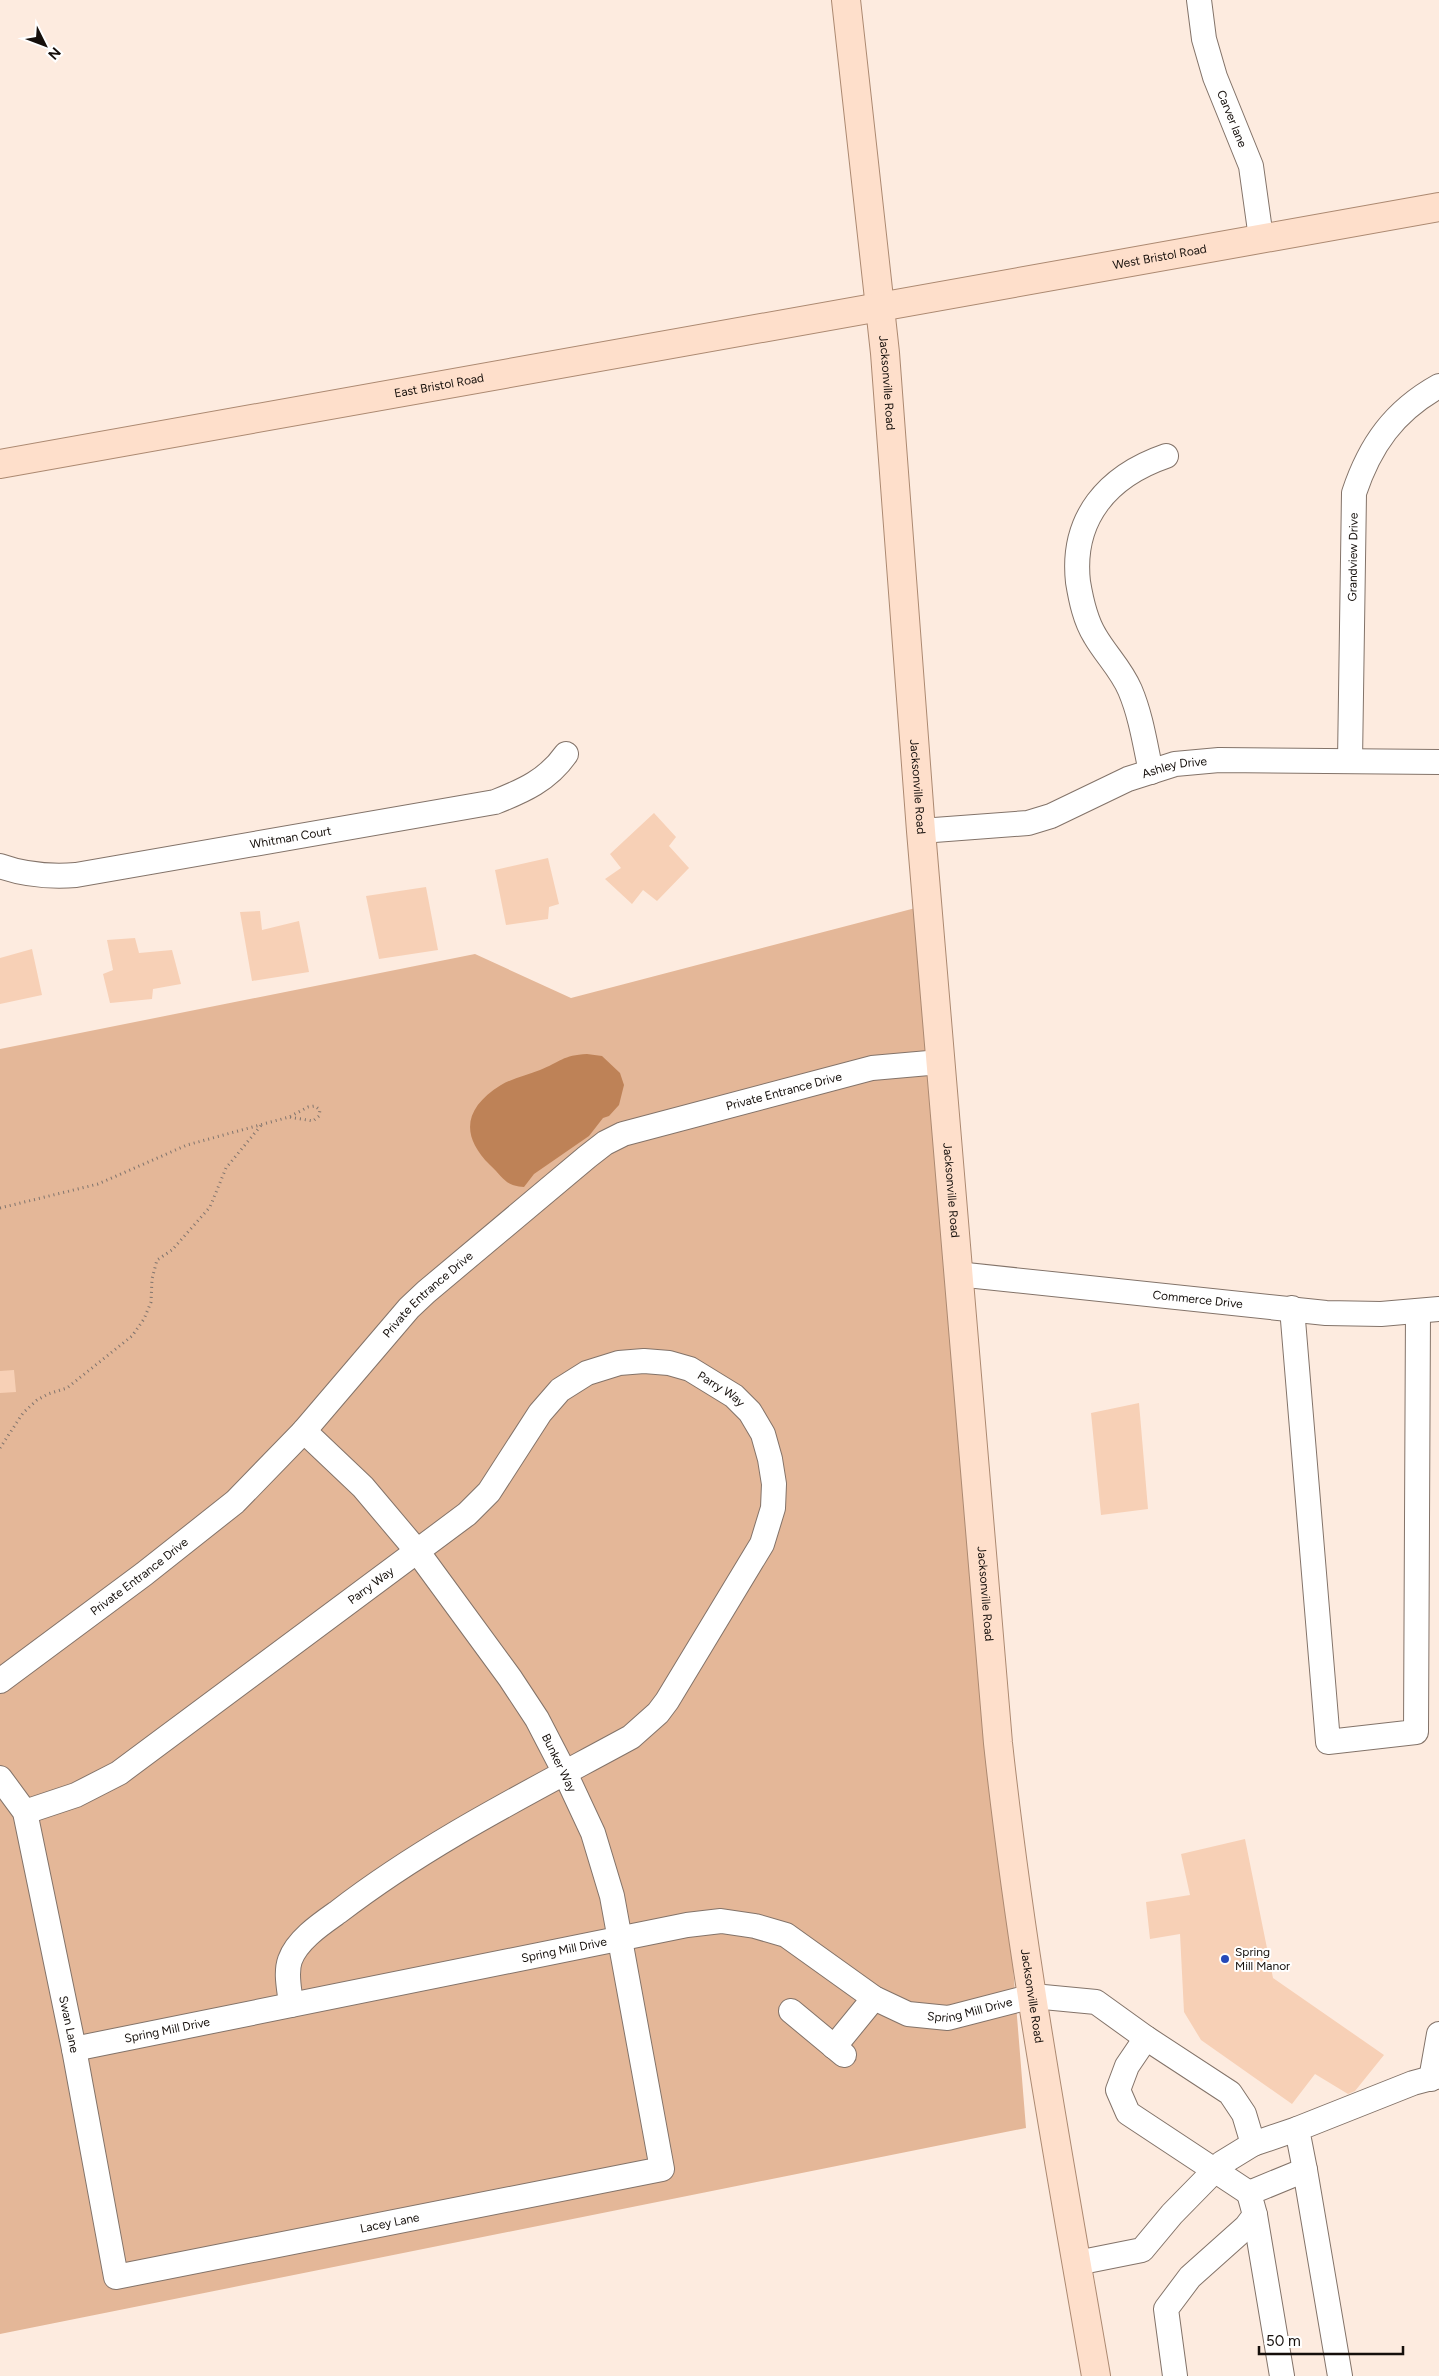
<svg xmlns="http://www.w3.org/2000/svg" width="1439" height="2376" font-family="Figtree,sans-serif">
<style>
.green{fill:#e4b798}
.water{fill:#be8257}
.building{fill:#f7d0b6}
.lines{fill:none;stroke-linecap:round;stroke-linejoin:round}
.minor-casing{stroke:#837369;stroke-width:26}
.major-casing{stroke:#ac8971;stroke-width:30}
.path{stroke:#80746d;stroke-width:3;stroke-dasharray:1 4;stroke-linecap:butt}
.minor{stroke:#fff;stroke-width:24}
.major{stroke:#fedfcb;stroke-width:28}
.poi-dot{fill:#2649b8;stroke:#fff;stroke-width:2}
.labels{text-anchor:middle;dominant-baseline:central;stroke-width:4;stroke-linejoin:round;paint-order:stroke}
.street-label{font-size:12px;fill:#150f0b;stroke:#fff}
.poi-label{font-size:12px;fill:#150f0b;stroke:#fff;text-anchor:start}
</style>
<rect width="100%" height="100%" fill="#fdebdf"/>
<!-- green -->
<path class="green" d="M 927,905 L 1026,2128 L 0,2334 L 0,1049 L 475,954 L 571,998 Z"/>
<!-- water -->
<path class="water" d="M 587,1054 L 602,1056 L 620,1073 L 624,1085 L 619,1105 L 609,1116 L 603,1118 L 589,1136 L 534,1174 L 524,1187 C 505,1186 503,1177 490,1165 C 460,1135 464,1108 501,1085 C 513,1078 528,1075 540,1070 C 560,1062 563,1055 587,1054 Z"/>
<!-- building -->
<path class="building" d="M 654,813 L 676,837 L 669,846 L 689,868 L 657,901 L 643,890 L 632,904 L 605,879 L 621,868 L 610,854 Z
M 548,858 L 559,904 L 549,907 L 548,919 L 506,925 L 495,870 Z
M 426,887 L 438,950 L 379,959 L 366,896 Z
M 260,911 L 262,930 L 299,921 L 309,972 L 252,981 L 240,912 Z
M 135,938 L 139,953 L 172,950 L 181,984 L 153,989 L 152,999 L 110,1003 L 103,974 L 113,970 L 107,940 Z
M 32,949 L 42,995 L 0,1004 L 0,958 Z
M 14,1370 L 16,1392 L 0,1393 L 0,1371 Z
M 1139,1403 L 1148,1509 L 1101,1515 L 1091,1413 Z
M 1245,1839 L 1273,1978 L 1384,2055 L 1355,2091 L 1348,2094 L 1315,2074 L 1292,2104 L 1201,2040 L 1184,2012 L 1180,1934 L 1150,1939 L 1146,1902 L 1190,1895 L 1181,1854 Z"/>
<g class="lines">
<!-- minor casing -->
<g class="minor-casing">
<g id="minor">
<path id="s1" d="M 1199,0 L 1204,39 L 1215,77 L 1251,166 L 1261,238"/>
<path id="s2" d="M 1350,761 L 1354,493 C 1370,445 1394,411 1439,386"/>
<path d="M 1151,772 C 1145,744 1141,716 1130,690 C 1121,669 1106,655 1095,636 C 1085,620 1081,600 1078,582 C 1071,518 1108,476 1166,456"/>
<path id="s3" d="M 921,831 L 1028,823 L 1051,816 L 1128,779 L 1175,764 L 1219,760 L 1439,762"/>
<path id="s4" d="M 0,866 C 25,875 49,877 76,875 L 495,802 C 523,791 548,780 566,754"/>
<path id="s5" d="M 957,1274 L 1326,1313 L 1381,1314 L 1439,1309"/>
<path d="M 1292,1308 L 1328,1742 L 1416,1732 L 1418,1311"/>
<path id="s6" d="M 0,1681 L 144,1574 L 235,1502 L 304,1431 L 409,1308 L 426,1292 L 587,1157 L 605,1143 L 623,1134 L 872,1068 L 940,1062"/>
<path id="s7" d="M 0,1778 L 25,1812 L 74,2049 L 116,2277 L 662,2169 L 612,1896 L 593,1833 L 565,1773 L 537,1719 L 510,1678 L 417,1551 L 363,1487 L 304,1431"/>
<path id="s8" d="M 25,1812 L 76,1795 L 119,1773 L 467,1514 L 489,1492 L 540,1413 L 560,1390 L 587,1373 L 619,1363 L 644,1361 L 669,1363 L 690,1369 L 734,1396 L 750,1412 L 763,1434 L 770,1459 L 774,1484 L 773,1508 L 762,1544 L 667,1701 L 658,1713 L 631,1737 C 530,1792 429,1842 338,1912 C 321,1924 297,1940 290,1960 C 285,1974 290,1991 291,2005"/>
<path d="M 791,2011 L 844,2055"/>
<path d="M 1146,2038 L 1127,2066 L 1118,2090 L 1128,2113 L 1249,2193"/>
<path d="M 834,2047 L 874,1998"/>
<path id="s9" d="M 74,2049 L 687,1925 L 721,1921 L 755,1926 L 786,1935 L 874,1998 L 908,2014 L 948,2018 L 1033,1996 L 1096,2002 L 1146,2038 L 1230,2093 L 1244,2114 L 1253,2144"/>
<path d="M 1431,2079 L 1439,2034"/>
<path d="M 1305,2170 L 1297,2129 L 1413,2083 L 1439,2076"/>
<path d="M 1255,2215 L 1282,2376"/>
<path d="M 1077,2263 L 1142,2250 L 1172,2214 L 1222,2163 L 1253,2144 L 1297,2129"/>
<path d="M 1175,2376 L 1166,2309 L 1190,2277 L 1246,2227 L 1255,2215 L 1249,2193 L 1305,2170 L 1340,2376"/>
</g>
</g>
<!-- major casing -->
<g class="major-casing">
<g id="major">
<path id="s10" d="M 846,0 L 885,353 L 921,831 L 998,1743 C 1021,1955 1060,2166 1096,2376"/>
<path id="s11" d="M 0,464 L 1439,207"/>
</g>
</g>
<!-- path -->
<path class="path" d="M 0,1208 L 98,1184 L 187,1145 L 289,1117 L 308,1107 L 315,1106 L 320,1110 L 319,1116 L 313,1121 L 289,1117
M 0,1448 L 23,1413 L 37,1400 L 48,1394 L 67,1388 L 132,1336 L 144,1319 L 151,1302 L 152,1279 L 157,1260 L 172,1250 L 210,1207 L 226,1168 L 263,1123"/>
<!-- minor -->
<use href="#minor" class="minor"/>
<!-- major -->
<use href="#major" class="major"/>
</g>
<!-- markers -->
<circle class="poi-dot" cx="1225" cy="1959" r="5"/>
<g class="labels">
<!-- street labels -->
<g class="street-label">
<text stroke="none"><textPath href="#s1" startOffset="124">Carver lane</textPath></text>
<text stroke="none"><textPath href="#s11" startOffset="1178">West Bristol Road</textPath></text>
<text stroke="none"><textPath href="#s10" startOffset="385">Jacksonville Road</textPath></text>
<text stroke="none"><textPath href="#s11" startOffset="446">East Bristol Road</textPath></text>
<text stroke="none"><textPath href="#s2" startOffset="204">Grandview Drive</textPath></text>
<text stroke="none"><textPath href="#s3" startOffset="265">Ashley Drive</textPath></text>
<text stroke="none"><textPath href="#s10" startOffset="790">Jacksonville Road</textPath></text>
<text stroke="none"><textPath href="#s4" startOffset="295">Whitman Court</textPath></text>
<text stroke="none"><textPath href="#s6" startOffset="999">Private Entrance Drive</textPath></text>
<text stroke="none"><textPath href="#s10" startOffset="1195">Jacksonville Road</textPath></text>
<text stroke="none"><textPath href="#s6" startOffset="579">Private Entrance Drive</textPath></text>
<text stroke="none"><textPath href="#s5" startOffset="242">Commerce Drive</textPath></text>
<text stroke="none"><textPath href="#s8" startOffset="866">Parry Way</textPath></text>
<text stroke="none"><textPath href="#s6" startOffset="174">Private Entrance Drive</textPath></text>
<text stroke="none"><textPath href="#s8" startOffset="416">Parry Way</textPath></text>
<text stroke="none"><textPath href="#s10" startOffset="1600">Jacksonville Road</textPath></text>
<text transform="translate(559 1763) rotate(64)">Bunker Way</text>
<text stroke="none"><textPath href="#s9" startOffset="500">Spring Mill Drive</textPath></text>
<text stroke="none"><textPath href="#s10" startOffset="2005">Jacksonville Road</textPath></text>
<text stroke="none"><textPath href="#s9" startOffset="935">Spring Mill Drive</textPath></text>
<text stroke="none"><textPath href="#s7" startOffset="259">Swan Lane</textPath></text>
<text stroke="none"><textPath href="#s9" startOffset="95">Spring Mill Drive</textPath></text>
<text stroke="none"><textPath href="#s7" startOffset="795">Lacey Lane</textPath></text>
</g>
<!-- poi labels -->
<g class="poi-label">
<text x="1235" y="1952">Spring<tspan x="1235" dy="14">Mill Manor</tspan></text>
</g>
</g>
<!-- north arrow -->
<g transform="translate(45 45) rotate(132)" stroke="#ffffff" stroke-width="4" paint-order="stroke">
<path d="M0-4L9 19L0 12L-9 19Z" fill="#150f0b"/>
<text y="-8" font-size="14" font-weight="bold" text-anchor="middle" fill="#150f0b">N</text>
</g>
<!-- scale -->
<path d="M1259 2346v8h144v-8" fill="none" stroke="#150f0b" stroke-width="2.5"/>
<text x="1266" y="2346" font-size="15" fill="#150f0b" stroke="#ffffff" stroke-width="4" paint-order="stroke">50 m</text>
</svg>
